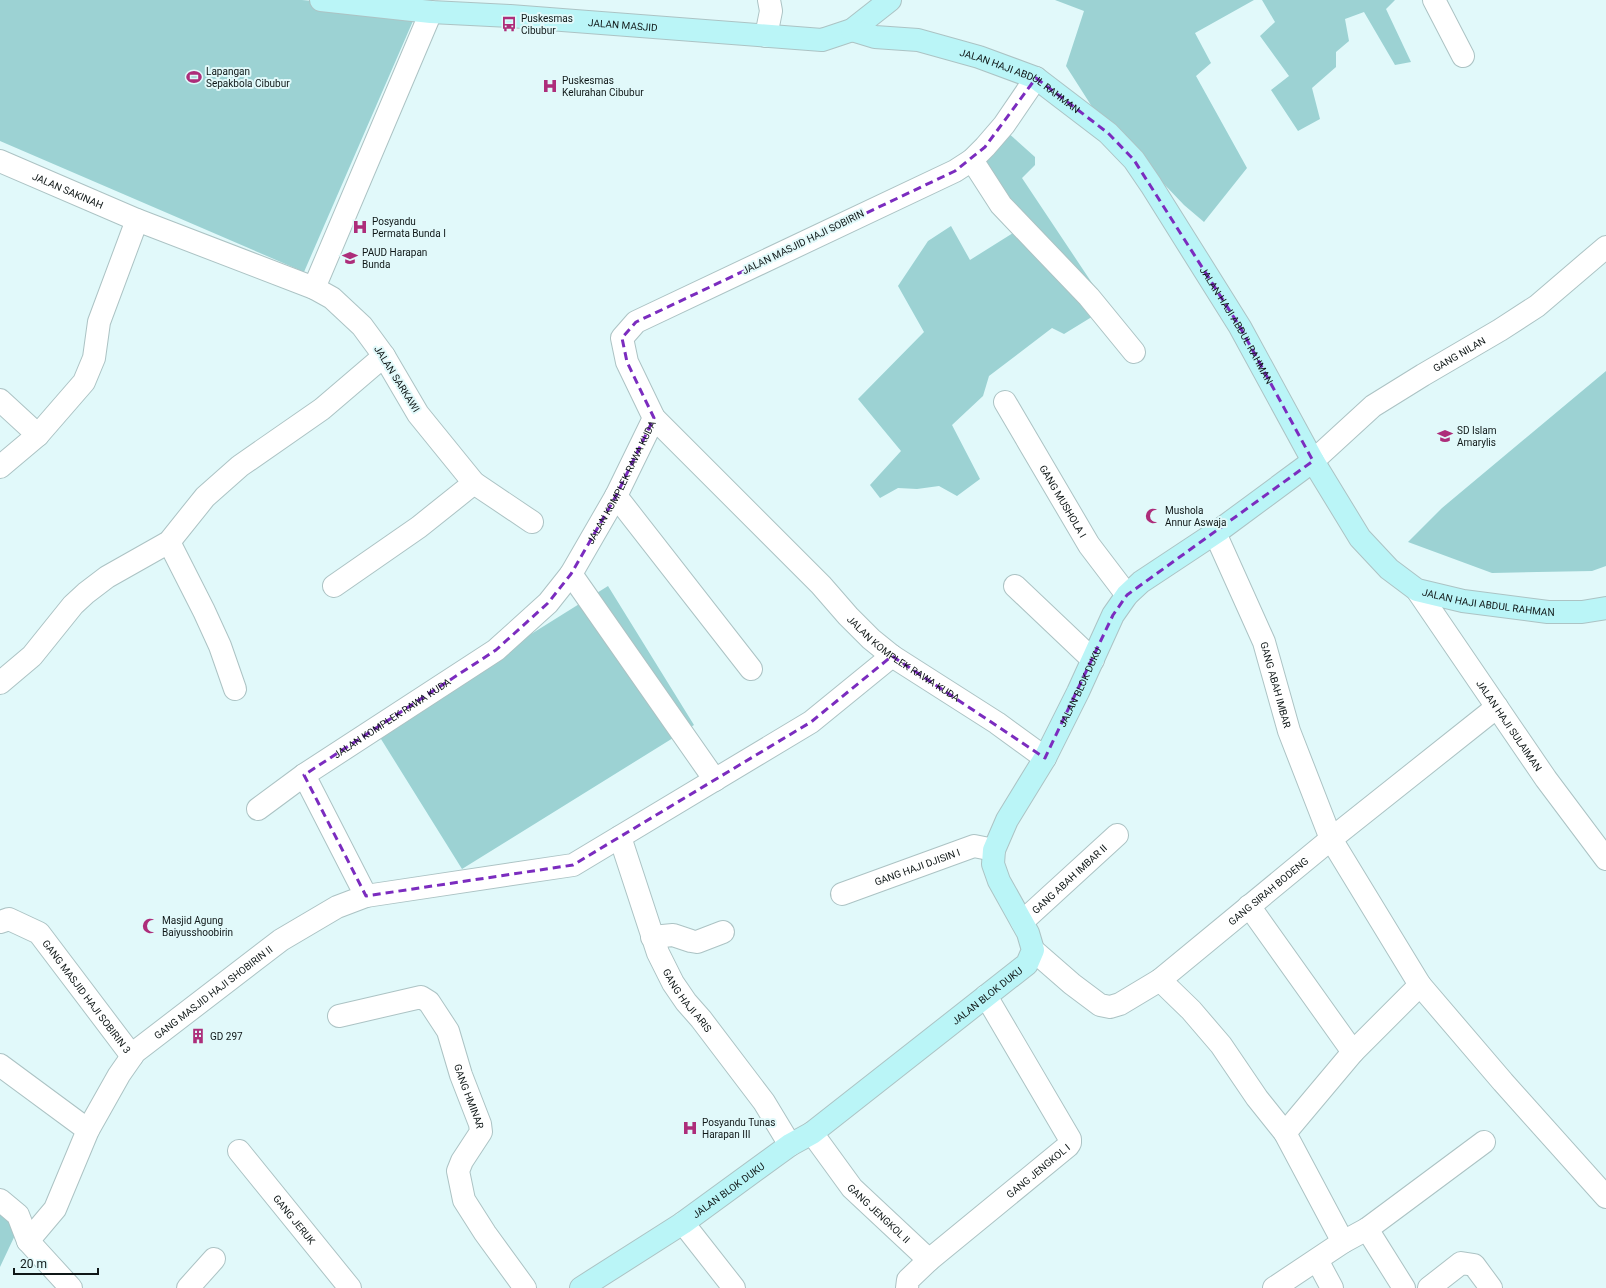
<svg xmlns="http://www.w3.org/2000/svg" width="1606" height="1288" font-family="Roboto,sans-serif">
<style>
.green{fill:#9cd2d3}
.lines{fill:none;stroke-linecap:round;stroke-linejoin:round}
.street-casing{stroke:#acc3c4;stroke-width:24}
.secondary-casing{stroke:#acc3c4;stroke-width:24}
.street{stroke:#fff;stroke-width:22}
.secondary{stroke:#baf5f7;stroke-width:22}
.marked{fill:none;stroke:#7b2cbf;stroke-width:3;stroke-dasharray:8 5;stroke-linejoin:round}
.labels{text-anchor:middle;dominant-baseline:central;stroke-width:4;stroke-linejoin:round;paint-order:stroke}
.poi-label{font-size:10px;fill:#0f1717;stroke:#e1f9fa;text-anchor:start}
.street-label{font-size:10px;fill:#0f1717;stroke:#e1f9fa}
</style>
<rect width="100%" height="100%" fill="#e1f9fa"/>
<!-- green -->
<path class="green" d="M 0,0 L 302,0 L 395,9 L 416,14 L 304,272 L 0,141 Z
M 1055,0 L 1254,0 L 1195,33 L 1211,63 L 1196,76 L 1247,168 L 1204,222 L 1184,205 L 1096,113 L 1066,66 L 1084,11 Z
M 1262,0 L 1395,0 L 1386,9 L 1411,62 L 1395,65 L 1364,12 L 1345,19 L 1349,41 L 1336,52 L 1336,67 L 1312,88 L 1320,119 L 1298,131 L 1271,90 L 1289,76 L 1260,36 L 1275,22 Z
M 1006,131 L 1035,157 L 1035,165 L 1022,178 L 1108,307 L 1064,334 L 1052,328 L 989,376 L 983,396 L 952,425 L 980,479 L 957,496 L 939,486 L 917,489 L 898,488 L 880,498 L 870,485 L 901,451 L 858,399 L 924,332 L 898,286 L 928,241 L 951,226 L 970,260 L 1013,233 L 981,159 Z
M 1606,371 L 1606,566 L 1592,571 L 1492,573 L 1408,542 L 1442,508 Z
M 608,586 L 694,725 L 462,869 L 376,731 Z
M 0,1194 L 25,1214 L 0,1267 Z"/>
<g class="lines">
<!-- street casing -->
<g class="street-casing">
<g id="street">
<path d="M 1434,0 L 1463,56"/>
<path d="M 766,36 L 771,11 L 769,0"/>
<path id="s1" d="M 1036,78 L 1004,125 L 985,147 L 972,160 L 955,171 L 636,322 L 622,338 L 627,362 L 654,418 L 821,585 L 848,616 L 871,639 L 892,656 L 997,723 L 1045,758"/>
<path d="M 972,160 L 1001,205 L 1089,297 L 1134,352"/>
<path id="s2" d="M 0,161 L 137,220"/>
<path d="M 0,400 L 38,435"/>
<path id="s3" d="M 1005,402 L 1089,545 L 1127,595"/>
<path id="s4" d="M 1313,461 L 1373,406 L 1423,375 L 1500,330 L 1537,306 L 1606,247"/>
<path d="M 0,467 L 38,435 L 84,382 L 94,358 L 99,322 L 137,220 L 314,288"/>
<path d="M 474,483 L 532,522"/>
<path d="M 616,496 L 751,669"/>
<path id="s5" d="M 1215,533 L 1264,642 L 1289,731 L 1331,839 L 1420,985 L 1353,1052 L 1285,1133 L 1343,1242"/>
<path d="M 169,542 L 204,611 L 220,646 L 235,689"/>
<path d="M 571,574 L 715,780"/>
<path d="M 334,586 L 419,527 L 474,483 L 418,414 L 384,356 L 362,326 L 332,298 L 314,288 L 431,12"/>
<path d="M 1015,586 L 1093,660"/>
<path id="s6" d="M 1417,590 L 1546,779 L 1606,859"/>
<path d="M 0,683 L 32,656 L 73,605 L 86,593 L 107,577 L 169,542 L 205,497 L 240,466 L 322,409 L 384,356"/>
<path id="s7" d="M 258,809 L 304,775 L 496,650 L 548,603 L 571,574 L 616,496 L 654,418"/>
<path id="s8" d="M 620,837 L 658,953 L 673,983 L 686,1002 L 701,1019 L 764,1102 L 790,1145"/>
<path id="s9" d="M 842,894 L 974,846 L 994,850"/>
<path d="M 366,896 L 573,865 L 811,722 L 892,656"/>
<path d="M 1249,906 L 1353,1052"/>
<path id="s10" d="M 0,922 L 9,919 L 39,933 L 132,1056"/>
<path id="s11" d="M 1022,922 L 1117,835"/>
<path d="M 652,937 L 673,935 L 691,941 L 697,942 L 723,932"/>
<path id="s12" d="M 1033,950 L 1072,984 L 1100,1005 L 1110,1007 L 1120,1004 L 1160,980 L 1331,839 L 1497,707"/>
<path d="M 1160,980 L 1191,1010 L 1221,1045 L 1257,1098 L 1285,1133"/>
<path d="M 1420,985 L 1503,1082 L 1606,1197"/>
<path id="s13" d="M 339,1016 L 421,997 L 429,1002 L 448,1031 L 461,1075 L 480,1124 L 481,1132 L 462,1161 L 458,1171 L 464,1200 L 485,1233 L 525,1288"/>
<path d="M 0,1065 L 88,1130"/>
<path id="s14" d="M 812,1133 L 852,1188 L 929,1260"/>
<path id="s15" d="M 239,1151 L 350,1288"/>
<path d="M 0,1200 L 18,1215 L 28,1241 L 71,1288"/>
<path d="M 683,1223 L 734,1288"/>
<path d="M 1367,1229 L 1404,1288"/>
<path id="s16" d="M 28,1241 L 55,1209 L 88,1130 L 119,1075 L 135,1052 L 281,940 L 337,907 L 366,896 L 304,775"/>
<path d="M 1317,1260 L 1332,1288"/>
<path d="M 188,1288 L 214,1259"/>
<path id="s17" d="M 907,1288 L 908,1280 L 929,1260 L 1068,1146 L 1070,1143 L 1070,1139 L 986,996"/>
<path d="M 1274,1288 L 1343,1242 L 1367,1229 L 1484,1142"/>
<path d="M 1429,1288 L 1461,1263 L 1474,1265 L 1491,1288"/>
</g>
</g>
<!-- secondary casing -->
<g class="secondary-casing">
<g id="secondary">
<path id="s18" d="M 321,0 L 431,12 L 510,16 L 822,40 L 852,30 L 890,0"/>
<path id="s19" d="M 852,30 L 875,37 L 918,40 L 979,57 L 1036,78 L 1108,133 L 1134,160 L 1151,185 L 1240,327 L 1313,461 L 1360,538 L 1389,569 L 1417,590 L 1463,601 L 1548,612 L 1582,612 L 1606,608"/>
<path id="s20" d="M 581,1288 L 683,1223 L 790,1145 L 812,1133 L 1027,964 L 1033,950 L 1028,933 L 999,881 L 993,864 L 994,850 L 1007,820 L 1045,758 L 1078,692 L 1113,615 L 1127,595 L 1141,582 L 1221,529 L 1313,461"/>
</g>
</g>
<!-- street -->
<use href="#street" class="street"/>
<!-- secondary -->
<use href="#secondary" class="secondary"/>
</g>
<!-- marked area -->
<path class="marked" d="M 1036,78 L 1108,133 L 1134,160 L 1240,327 L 1313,461 L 1127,595 L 1113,615 L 1045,758 L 892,656 L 811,722 L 573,865 L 366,896 L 304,775 L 496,650 L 548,603 L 571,574 L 616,496 L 654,418 L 627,362 L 622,338 L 636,322 L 955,171 L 985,147 Z"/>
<!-- icons -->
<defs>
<g id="bus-bare" transform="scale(1.2)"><path d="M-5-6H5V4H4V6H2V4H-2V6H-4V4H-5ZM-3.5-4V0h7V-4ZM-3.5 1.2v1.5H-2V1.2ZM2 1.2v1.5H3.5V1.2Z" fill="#ad2d7a" stroke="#e1f9fa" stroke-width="2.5" paint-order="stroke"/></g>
<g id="stadium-bare" transform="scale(1.2)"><path d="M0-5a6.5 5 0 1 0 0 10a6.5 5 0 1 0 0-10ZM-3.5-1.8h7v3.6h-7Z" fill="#ad2d7a" stroke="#e1f9fa" stroke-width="2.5" paint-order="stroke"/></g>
<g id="hospital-bare" transform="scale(1.2)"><path d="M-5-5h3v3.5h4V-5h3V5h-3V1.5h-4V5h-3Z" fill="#ad2d7a" stroke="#e1f9fa" stroke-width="2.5" paint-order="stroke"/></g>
<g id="school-bare" transform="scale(1.2)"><path d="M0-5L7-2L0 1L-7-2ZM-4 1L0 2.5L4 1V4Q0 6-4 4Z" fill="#ad2d7a" stroke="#e1f9fa" stroke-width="2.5" paint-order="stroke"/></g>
<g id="mosque-bare" transform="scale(1.2)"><path d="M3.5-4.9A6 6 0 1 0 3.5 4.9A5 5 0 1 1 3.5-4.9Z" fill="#ad2d7a" stroke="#e1f9fa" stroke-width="2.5" paint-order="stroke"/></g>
<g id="building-bare" transform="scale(1.2)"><path d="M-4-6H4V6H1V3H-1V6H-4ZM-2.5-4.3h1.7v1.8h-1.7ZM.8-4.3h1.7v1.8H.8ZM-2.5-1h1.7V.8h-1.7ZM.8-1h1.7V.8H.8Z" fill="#ad2d7a" stroke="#e1f9fa" stroke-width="2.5" paint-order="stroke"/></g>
</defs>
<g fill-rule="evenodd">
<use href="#bus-bare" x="509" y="24"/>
<use href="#stadium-bare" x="194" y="77"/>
<use href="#hospital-bare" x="550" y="86"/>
<use href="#hospital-bare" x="360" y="227"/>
<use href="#school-bare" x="350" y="258"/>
<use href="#school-bare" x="1445" y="436"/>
<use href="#mosque-bare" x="1153" y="516"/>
<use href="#mosque-bare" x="150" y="926"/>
<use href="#building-bare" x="198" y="1036"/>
<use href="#hospital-bare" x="690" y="1128"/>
</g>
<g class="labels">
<!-- poi labels -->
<g class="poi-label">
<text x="521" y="18">Puskesmas<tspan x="521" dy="12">Cibubur</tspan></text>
<text x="206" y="71">Lapangan<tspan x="206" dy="12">Sepakbola Cibubur</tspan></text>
<text x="562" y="80">Puskesmas<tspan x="562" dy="12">Kelurahan Cibubur</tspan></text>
<text x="372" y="221">Posyandu<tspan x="372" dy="12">Permata Bunda I</tspan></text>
<text x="362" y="252">PAUD Harapan<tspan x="362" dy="12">Bunda</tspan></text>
<text x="1457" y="430">SD Islam<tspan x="1457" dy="12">Amarylis</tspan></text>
<text x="1165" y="510">Mushola<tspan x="1165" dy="12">Annur Aswaja</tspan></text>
<text x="162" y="920">Masjid Agung<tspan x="162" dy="12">Baiyusshoobirin</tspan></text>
<text x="210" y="1036">GD 297</text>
<text x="702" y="1122">Posyandu Tunas<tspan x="702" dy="12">Harapan III</tspan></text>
</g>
<!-- street labels -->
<g class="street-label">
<text stroke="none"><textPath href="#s18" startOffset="303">JALAN MASJID</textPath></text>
<text stroke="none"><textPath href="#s19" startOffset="178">JALAN HAJI ABDUL RAHMAN</textPath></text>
<text stroke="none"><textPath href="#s2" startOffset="74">JALAN SAKINAH</textPath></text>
<text transform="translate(803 242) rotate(-26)">JALAN MASJID HAJI SOBIRIN</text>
<text stroke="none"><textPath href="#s19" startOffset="514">JALAN HAJI ABDUL RAHMAN</textPath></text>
<text stroke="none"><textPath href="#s4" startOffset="182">GANG NILAN</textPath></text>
<text transform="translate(397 379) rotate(58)">JALAN SARKAWI</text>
<text stroke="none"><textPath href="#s7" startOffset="498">JALAN KOMPLEK RAWA KUDA</textPath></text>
<text stroke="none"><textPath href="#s3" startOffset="115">GANG MUSHOLA I</textPath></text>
<text stroke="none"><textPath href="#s19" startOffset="910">JALAN HAJI ABDUL RAHMAN</textPath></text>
<text stroke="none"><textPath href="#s1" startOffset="933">JALAN KOMPLEK RAWA KUDA</textPath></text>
<text stroke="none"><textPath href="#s5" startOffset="164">GANG ABAH IMBAR</textPath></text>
<text stroke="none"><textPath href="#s20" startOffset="861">JALAN BLOK DUKU</textPath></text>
<text stroke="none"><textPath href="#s7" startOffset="162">JALAN KOMPLEK RAWA KUDA</textPath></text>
<text stroke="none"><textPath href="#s6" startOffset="164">JALAN HAJI SULAIMAN</textPath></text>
<text stroke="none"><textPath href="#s9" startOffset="80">GANG HAJI DJISIN I</textPath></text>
<text stroke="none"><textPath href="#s11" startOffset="64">GANG ABAH IMBAR II</textPath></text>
<text stroke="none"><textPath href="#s12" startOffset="294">GANG SIRAH BODENG</textPath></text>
<text stroke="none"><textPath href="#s16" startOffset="317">GANG MASJID HAJI SHOBIRIN II</textPath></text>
<text stroke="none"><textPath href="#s20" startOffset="501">JALAN BLOK DUKU</textPath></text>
<text stroke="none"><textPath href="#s10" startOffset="122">GANG MASJID HAJI SOBIRIN 3</textPath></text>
<text stroke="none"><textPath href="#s8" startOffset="178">GANG HAJI ARIS</textPath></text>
<text stroke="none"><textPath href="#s13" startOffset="197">GANG HMINAR</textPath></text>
<text stroke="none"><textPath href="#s17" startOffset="178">GANG JENGKOL I</textPath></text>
<text stroke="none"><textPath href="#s20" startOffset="177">JALAN BLOK DUKU</textPath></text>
<text stroke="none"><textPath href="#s14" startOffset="105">GANG JENGKOL II</textPath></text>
<text stroke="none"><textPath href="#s15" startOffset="88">GANG JERUK</textPath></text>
</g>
</g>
<!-- scale -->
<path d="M14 1268v6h84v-6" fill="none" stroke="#0f1717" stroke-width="2"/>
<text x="20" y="1268" font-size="12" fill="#0f1717" stroke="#e1f9fa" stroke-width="3" paint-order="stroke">20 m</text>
</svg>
